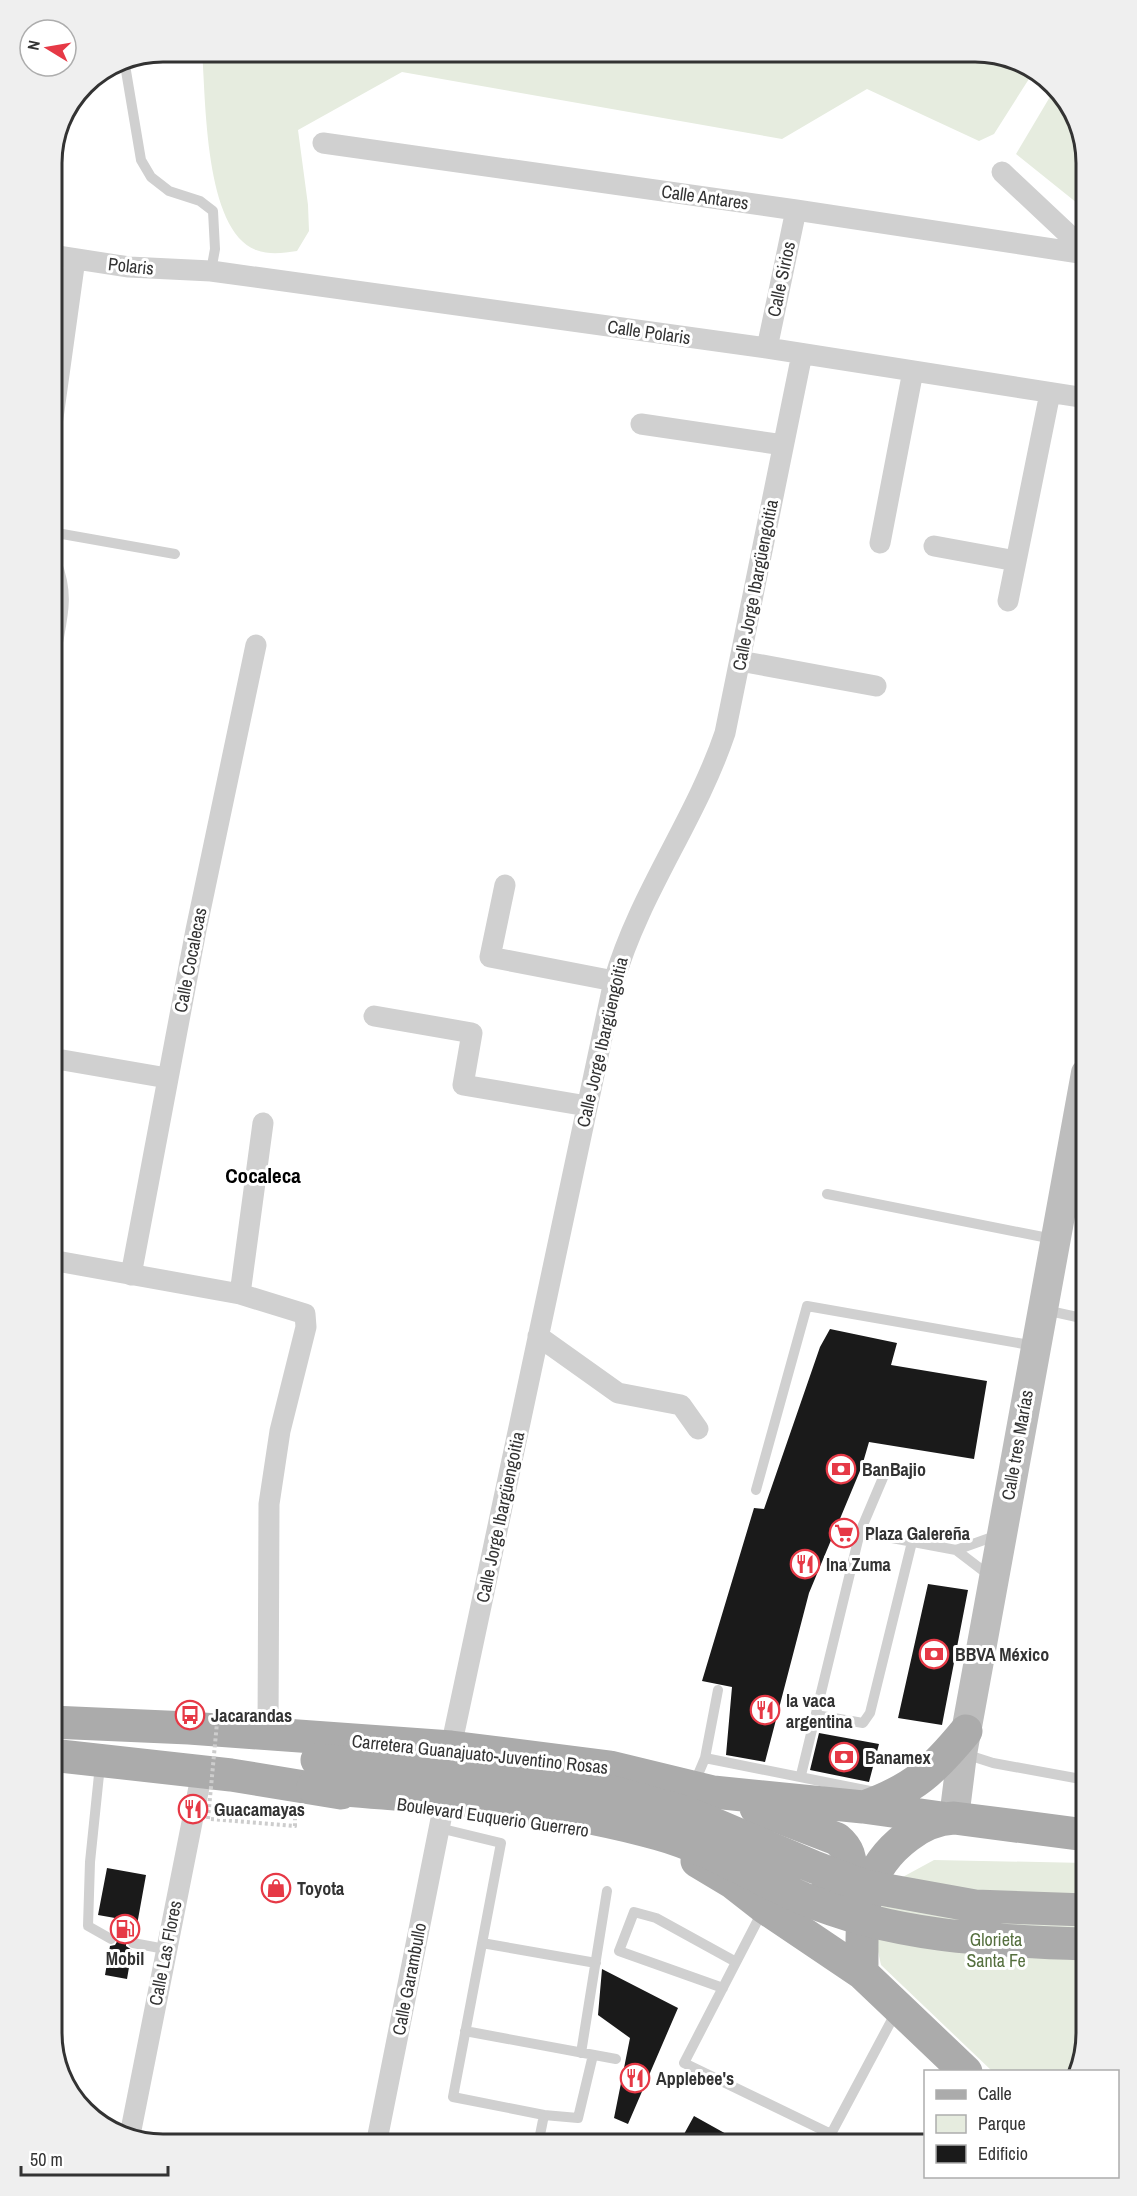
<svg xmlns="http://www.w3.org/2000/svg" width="1137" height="2196" font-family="'Archivo Narrow',sans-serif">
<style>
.green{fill:#e6ecdf}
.building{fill:#1a1a1a}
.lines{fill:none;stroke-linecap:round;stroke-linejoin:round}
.path{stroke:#cdcdcd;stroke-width:4;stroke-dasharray:3 3;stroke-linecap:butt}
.lane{stroke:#d0d0d0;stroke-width:10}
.street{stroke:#d0d0d0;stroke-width:21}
.secondary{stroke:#bdbdbd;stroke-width:30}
.primary{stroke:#ababab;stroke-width:33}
.path-bridge{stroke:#cdcdcd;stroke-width:4;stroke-dasharray:3 3;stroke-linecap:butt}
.primary-bridge{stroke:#ababab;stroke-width:33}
.labels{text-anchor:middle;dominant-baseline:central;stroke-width:6;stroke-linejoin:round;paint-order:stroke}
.street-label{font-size:18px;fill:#333;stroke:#fff}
.poi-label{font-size:18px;font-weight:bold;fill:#333;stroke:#fff;text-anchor:start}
.park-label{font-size:18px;fill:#56703f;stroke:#fff}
.quarter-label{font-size:21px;font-weight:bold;fill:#000;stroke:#fff}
.rim{fill:none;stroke:#333;stroke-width:3}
</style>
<rect width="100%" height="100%" fill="#fff"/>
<!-- green -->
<path class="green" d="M 202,51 L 982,51 L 1034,71 L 994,134 L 979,141 L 867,89 L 782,139 L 402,72 L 298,130 L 308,205 L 309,231 L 297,251 C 283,253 270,255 256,250 C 204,230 206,99 202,51 Z
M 1054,90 L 1078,120 L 1086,163 L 1086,193 L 1077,203 L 1016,154 Z
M 934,1860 L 1086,1863 L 1086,2033 L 1074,2071 L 992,2071 L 881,1965 L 874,1933 L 888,1885 Z"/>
<!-- building -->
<path class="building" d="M 830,1329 L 897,1343 L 891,1365 L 987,1381 L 974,1459 L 869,1442 L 862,1466 L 809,1593 L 765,1762 L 726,1755 L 732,1687 L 702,1681 L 754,1508 L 764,1509 L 820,1347 Z
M 928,1584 L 968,1590 L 942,1725 L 898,1718 Z
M 819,1733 L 879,1744 L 869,1782 L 810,1770 Z
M 107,1868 L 146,1875 L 135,1936 L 126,1941 L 126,1946 L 132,1950 L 127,1979 L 105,1975 L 110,1946 L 115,1945 L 118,1940 L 113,1931 L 115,1918 L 98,1915 Z
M 602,1969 L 678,2008 L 628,2124 L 614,2118 L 630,2038 L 598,2015 Z
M 694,2116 L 746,2145 L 678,2145 Z"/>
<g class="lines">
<!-- path -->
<path class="path" d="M 211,1819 L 295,1826 L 295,1817 L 213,1810"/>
<!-- lane -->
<path class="lane" d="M 124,59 L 141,160 L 151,177 L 169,191 L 200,201 L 213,211 L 215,249 L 211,271
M 51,532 L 175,554
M 827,1194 L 1053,1239
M 1045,1310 L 1086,1319
M 756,1490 L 807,1306 L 1035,1346
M 860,1532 L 956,1550 L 990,1576
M 956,1550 L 998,1535
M 816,1715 L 863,1723 L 870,1713 L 912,1542
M 965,1754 L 993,1763 L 1086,1780
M 705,1758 L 875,1792
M 100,1765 L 90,1862 L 88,1926 L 111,1939
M 801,1775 L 860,1532 L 885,1473
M 694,1784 L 705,1758 L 718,1690
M 439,1828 L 501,1843 L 453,2097 L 544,2115 L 538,2145
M 763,1910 L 684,2063 L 831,2134 L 896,2012
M 133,1943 L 165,1949
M 482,1943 L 596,1963
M 723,1988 L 619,1951 L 634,1912 L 656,1918 L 736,1962
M 465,2031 L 616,2059
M 581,2053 L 607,1891
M 544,2115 L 578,2118 L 593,2055"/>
<!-- street -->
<path class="street" d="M 323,143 L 796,210 L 1086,254
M 1002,172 L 1086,251
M 51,255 L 129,267 L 211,271 L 767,348 L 1086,398
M 767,348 L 796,210
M 641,424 L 783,445
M 51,432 L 75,259
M 880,543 L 913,371
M 934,546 L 1016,561
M 1008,601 L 1050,393
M 51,650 C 57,616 64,596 51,563
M 740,661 L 876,686
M 505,885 L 490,957 L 614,981
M 374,1016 L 472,1033 L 463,1085 L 587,1106
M 51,1058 L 167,1078
M 51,1260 L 240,1294 L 305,1314 L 306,1327 L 280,1431 L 269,1504 L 268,1733
M 131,1275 L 196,930 L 256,645
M 240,1294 L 263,1123
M 538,1336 L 618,1393 L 681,1405 L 698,1429
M 451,1747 L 614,981 C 639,894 696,819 725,733 L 802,354
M 130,2135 L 202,1772
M 376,2145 L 442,1814"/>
<!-- secondary -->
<path class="secondary" d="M 954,1818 L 962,1754 L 1086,1073"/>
<!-- primary -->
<path class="primary" d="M 51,1722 L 189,1728 L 451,1747 L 610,1767 L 713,1792 L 863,1807 L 942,1818
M 51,1755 L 231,1775 L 341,1793
M 864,1807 C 914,1789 933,1771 966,1731
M 756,1808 L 837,1839 C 860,1858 850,1885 824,1895
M 697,1861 L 732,1882 L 764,1907 L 862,1973 L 966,2072
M 862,1973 C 862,1917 858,1873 908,1836 C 922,1825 936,1819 954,1818 L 1086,1835"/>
<!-- path-bridge -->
<path class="path-bridge" d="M 208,1819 L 218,1712"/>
<!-- primary-bridge -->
<path class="primary-bridge" d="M 317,1760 L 550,1780 L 616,1793 L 688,1813 L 814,1867 L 864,1886 L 975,1906 L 1086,1910
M 313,1787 C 428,1798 546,1802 658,1834 C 709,1848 754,1877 802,1898 C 892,1937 990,1941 1086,1944"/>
</g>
<!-- icons -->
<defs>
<g id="bank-ring" transform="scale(1.5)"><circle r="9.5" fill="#fff" stroke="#e63946" stroke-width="1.5"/><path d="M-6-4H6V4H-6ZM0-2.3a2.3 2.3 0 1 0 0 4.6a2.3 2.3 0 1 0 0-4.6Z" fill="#e63946"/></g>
<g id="supermarket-ring" transform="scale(1.5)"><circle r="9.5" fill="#fff" stroke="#e63946" stroke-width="1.5"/><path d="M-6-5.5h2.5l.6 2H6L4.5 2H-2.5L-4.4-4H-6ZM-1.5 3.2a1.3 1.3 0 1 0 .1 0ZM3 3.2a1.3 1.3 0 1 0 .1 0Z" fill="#e63946"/></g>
<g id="restaurant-ring" transform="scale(1.5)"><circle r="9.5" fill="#fff" stroke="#e63946" stroke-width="1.5"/><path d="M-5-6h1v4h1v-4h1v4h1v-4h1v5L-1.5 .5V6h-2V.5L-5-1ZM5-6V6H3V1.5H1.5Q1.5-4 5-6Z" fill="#e63946"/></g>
<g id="bus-ring" transform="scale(1.5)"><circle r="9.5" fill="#fff" stroke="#e63946" stroke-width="1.5"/><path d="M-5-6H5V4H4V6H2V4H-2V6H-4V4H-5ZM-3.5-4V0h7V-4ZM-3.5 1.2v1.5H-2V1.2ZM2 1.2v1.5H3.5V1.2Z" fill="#e63946"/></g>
<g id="shop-ring" transform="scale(1.5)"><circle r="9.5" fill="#fff" stroke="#e63946" stroke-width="1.5"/><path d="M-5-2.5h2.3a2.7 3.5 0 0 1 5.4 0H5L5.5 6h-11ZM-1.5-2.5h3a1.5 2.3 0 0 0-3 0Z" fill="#e63946"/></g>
<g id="fuel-ring" transform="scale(1.5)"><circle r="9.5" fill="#fff" stroke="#e63946" stroke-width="1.5"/><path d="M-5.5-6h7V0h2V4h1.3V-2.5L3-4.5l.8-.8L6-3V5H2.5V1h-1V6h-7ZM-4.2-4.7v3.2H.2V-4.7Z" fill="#e63946"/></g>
</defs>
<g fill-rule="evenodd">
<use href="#bank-ring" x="841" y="1469"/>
<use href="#supermarket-ring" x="844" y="1533"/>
<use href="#restaurant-ring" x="805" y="1564"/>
<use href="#bank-ring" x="934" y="1654"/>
<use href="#restaurant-ring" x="765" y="1710"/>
<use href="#bus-ring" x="190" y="1715"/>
<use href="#bank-ring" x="844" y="1757"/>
<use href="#restaurant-ring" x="193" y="1809"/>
<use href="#shop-ring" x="276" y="1888"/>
<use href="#fuel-ring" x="125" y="1929"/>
<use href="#restaurant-ring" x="635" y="2078"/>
</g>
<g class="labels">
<!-- street labels -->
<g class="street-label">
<text transform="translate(705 197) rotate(8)">Calle Antares</text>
<text transform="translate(131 266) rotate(6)">Polaris</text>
<text transform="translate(781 279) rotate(-78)">Calle Sirios</text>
<text transform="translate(649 332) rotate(8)">Calle Polaris</text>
<text transform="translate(755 585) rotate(-79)">Calle Jorge Ibargüengoitia</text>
<text transform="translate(190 960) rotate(-79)">Calle Cocalecas</text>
<text transform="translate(602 1042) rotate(-77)">Calle Jorge Ibargüengoitia</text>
<text transform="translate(1017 1445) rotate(-80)">Calle tres Marías</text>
<text transform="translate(500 1517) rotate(-78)">Calle Jorge Ibargüengoitia</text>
<text transform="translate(480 1754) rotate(6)">Carretera Guanajuato-Juventino Rosas</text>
<text transform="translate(493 1817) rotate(8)">Boulevard Euquerio Guerrero</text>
<text transform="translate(165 1953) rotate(-79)">Calle Las Flores</text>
<text transform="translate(409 1979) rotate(-79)">Calle Garambullo</text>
</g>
<!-- poi labels -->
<g class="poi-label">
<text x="862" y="1469">BanBajio</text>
<text x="865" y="1533">Plaza Galereña</text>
<text x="826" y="1564">Ina Zuma</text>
<text x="955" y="1654">BBVA México</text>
<text x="786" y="1700">la vaca<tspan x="786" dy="21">argentina</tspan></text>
<text x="211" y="1715">Jacarandas</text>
<text x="865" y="1757">Banamex</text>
<text x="214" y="1809">Guacamayas</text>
<text x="297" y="1888">Toyota</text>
<text x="125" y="1958" text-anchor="middle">Mobil</text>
<text x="656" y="2078">Applebee's</text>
</g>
<!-- park labels -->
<g class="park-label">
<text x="996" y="1939">Glorieta<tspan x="996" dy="21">Santa Fe</tspan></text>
</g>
<!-- quarter labels -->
<g class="quarter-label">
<text x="263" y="1175">Cocaleca</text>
</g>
</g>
<!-- crop -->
<path d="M0 0H1137V2196H0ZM163 62H975A101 101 0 0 1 1076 163V2033A101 101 0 0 1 975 2134H163A101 101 0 0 1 62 2033V163A101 101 0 0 1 163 62Z" fill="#efefef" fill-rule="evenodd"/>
<path class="rim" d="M163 62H975A101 101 0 0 1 1076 163V2033A101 101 0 0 1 975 2134H163A101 101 0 0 1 62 2033V163A101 101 0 0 1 163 62Z"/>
<!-- legend -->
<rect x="924" y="2070" width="195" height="108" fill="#ffffff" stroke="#adadad" stroke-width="1.5"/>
<rect x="936" y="2090" width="30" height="9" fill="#ababab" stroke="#adadad" stroke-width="1.5"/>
<text x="978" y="2100" font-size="18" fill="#333333">Calle</text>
<rect x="936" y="2115" width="30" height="18" fill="#e6ecdf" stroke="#adadad" stroke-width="1.5"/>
<text x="978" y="2130" font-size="18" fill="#333333">Parque</text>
<rect x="936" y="2145" width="30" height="18" fill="#1a1a1a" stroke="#adadad" stroke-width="1.5"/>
<text x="978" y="2160" font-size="18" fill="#333333">Edificio</text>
<!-- north arrow -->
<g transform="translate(48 48) rotate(281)"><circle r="28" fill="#ffffff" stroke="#adadad" stroke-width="1.5"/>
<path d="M0-4.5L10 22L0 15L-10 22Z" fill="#e63946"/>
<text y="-9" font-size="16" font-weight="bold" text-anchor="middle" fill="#333333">N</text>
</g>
<!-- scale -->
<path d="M21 2166v9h147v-9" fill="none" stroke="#333333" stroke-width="3"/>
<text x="30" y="2166" font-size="18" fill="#333333" stroke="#ffffff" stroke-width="4.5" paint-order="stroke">50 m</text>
</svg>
